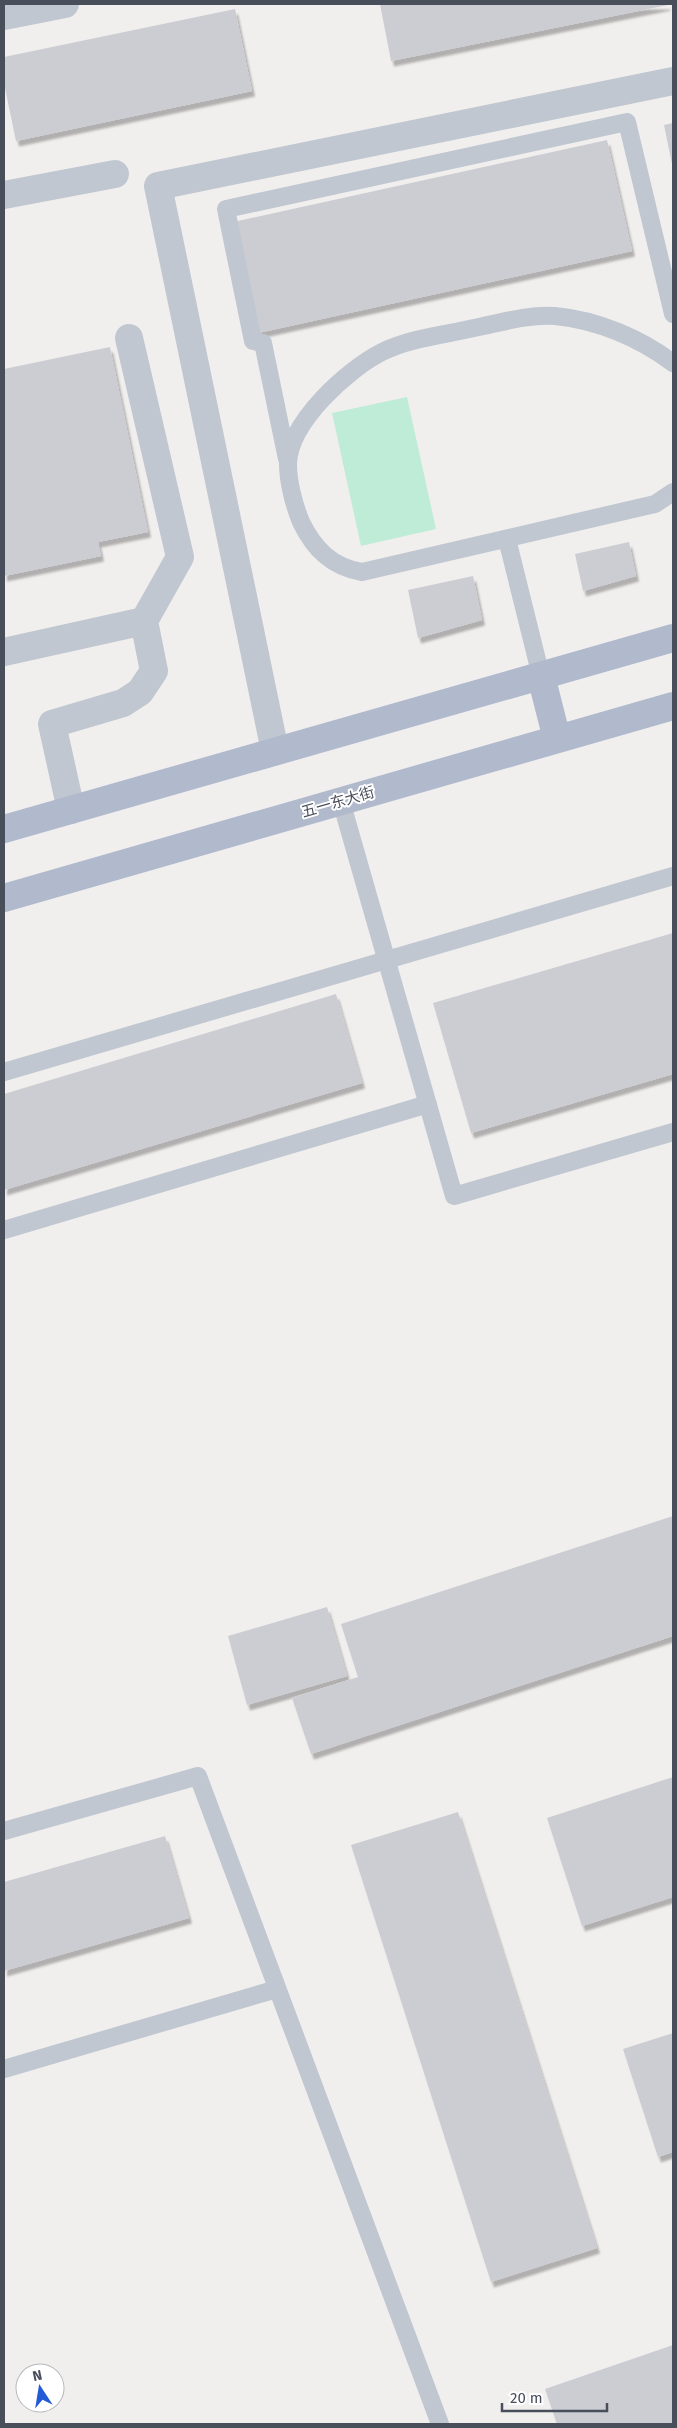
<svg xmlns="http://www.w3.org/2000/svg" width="677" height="2428" font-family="'Fira Sans','Noto Sans SC',sans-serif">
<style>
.green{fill:#bfecd6}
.building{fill:#cccdd3;filter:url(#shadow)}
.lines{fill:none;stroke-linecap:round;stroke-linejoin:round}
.lane{stroke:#c0c7d0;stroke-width:18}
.street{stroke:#c0c7d0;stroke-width:28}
.primary{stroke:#b0bacc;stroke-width:28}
.labels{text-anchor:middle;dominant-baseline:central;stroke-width:4;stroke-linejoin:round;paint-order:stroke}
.street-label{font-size:15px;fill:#484f5b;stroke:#fff}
</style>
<defs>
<filter id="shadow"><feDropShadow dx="3" dy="5.5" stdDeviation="1" flood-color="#0004"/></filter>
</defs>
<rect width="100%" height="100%" fill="#f1efee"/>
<!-- green -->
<path class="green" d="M 407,397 L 436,529 L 361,546 L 332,413 Z"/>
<!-- building -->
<path class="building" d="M 380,4 L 667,4 L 668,5 L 391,61 Z
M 235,9 L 252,91 L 16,141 L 4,83 L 4,57 Z
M 673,123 L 673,164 L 672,164 L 664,125 Z
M 607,140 L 632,251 L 258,333 L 233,222 Z
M 110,347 L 148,532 L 98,542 L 101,556 L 4,576 L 4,369 Z
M 629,542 L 636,576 L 583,591 L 575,554 Z
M 473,576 L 482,620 L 418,638 L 408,590 Z
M 673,933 L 673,1074 L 471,1133 L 433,1003 Z
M 336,994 L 362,1083 L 4,1190 L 4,1094 Z
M 673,1516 L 673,1636 L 311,1754 L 292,1698 L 358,1677 L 341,1624 Z
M 327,1607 L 347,1676 L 247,1705 L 228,1636 Z
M 673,1777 L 673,1897 L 582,1926 L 547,1818 Z
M 458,1812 L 597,2248 L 491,2282 L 351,1845 Z
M 165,1836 L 189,1918 L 4,1971 L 4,1882 Z
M 673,2033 L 673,2152 L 658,2157 L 623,2049 Z
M 673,2345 L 673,2424 L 557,2424 L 545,2389 Z"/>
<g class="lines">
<!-- lane -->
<path class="lane" d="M 673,363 C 640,338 597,320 555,316 C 528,314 500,323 474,328 C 444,335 410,338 382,352 C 348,369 289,422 288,464 C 288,482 294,505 301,522 C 314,549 332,567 362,572 L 655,504 L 673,492
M 287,459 L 263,343 L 253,341 L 226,209 L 627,122 L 673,314
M 507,539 L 541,676
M 341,801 L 454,1196 L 673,1132
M 4,1072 L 673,876
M 4,1230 L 428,1104
M 4,1831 L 198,1776 L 440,2424
M 4,2069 L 277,1989"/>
<!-- street -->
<path class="street" d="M 4,16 L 65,4
M 4,195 L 115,174
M 129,338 L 180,557 L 144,621
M 4,652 L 144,621 L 154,671 L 140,692 L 123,703 L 52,724 L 71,810
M 275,751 L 158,186 L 673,81"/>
<!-- primary -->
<path class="primary" d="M 541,676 L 557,739
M 4,829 L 673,638
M 4,898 L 673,706"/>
</g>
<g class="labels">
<!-- street labels -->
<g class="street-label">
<text transform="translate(338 802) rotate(-16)">五一东大街</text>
</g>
</g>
<!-- border -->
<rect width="677" height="2428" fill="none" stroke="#484f5b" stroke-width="10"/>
<!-- north arrow -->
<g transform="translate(40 2388) rotate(348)"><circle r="24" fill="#ffffff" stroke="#b6b9bd"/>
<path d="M0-4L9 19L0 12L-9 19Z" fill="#235bd6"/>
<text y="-8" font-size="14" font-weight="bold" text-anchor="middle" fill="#484f5b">N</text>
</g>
<!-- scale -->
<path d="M502 2403v8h105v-8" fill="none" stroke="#484f5b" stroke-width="2.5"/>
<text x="510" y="2403" font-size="15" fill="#484f5b" stroke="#ffffff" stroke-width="4" paint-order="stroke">20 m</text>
</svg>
